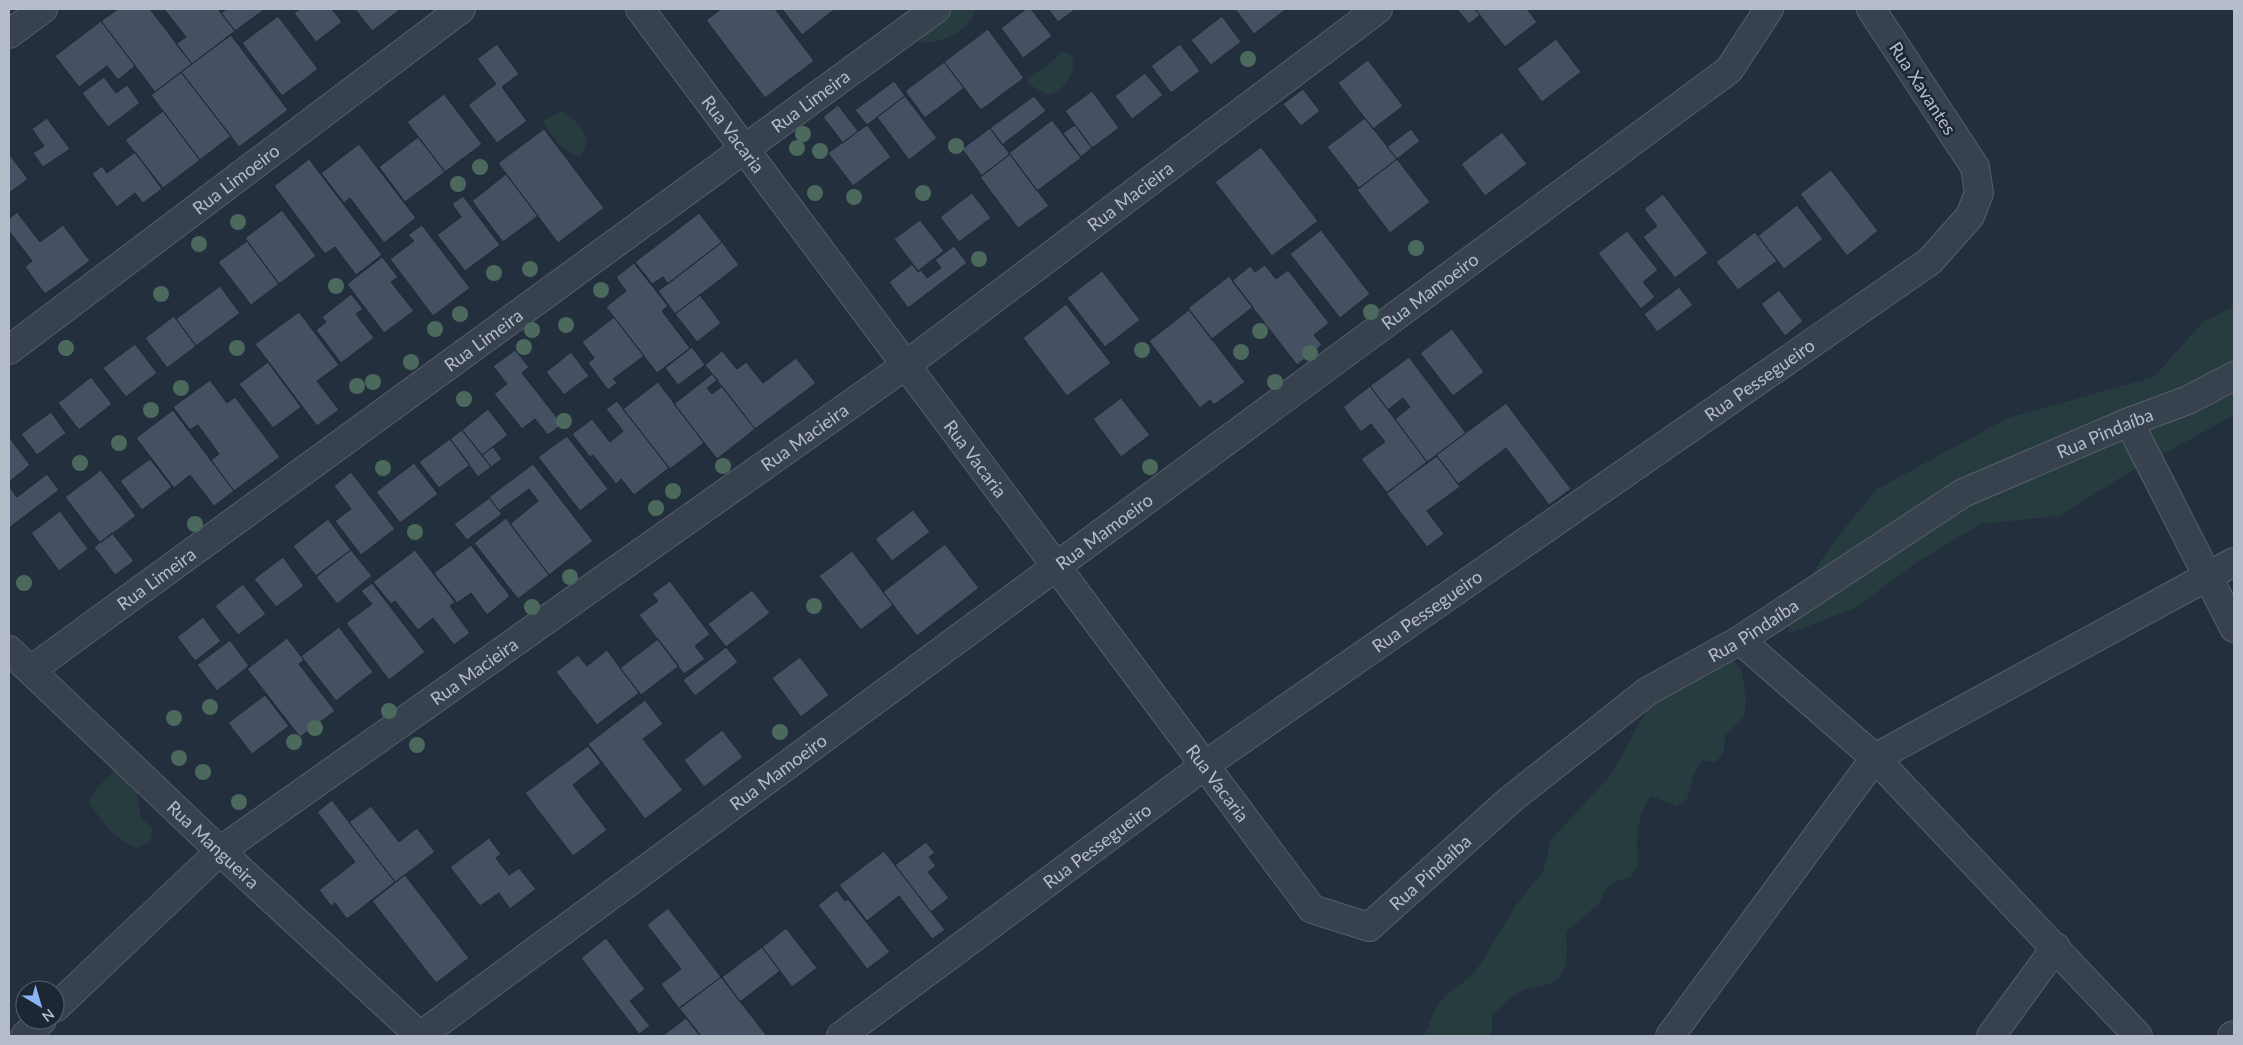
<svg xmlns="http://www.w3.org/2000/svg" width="2243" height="1045" font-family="Lato,sans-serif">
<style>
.green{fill:#263c3f}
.building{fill:#455162;stroke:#1f2835}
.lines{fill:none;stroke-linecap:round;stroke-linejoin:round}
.street-casing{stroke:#565f6c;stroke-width:30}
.street{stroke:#38414e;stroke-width:28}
.tree{fill:#4b6a5d}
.labels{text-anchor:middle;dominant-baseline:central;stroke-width:5;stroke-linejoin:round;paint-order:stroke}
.street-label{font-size:18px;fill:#b4bcc9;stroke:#1d2633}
</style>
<rect width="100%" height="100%" fill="#242f3e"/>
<!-- green -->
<path class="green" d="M 947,9 L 972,9 L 975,12 C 968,32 942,42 922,43 L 919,37 Z
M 1061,52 L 1068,53 L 1073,58 C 1076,74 1063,92 1047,95 L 1029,84 L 1027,79 C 1039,69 1051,65 1061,52 Z
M 563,111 C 578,124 596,136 580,156 C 564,155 551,134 542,121 Z
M 2234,306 L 2234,415 L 2123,476 L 2059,516 L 1981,524 L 1917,562 L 1857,607 L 1788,634 L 1793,604 L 1832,544 L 1877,489 L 2008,418 L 2154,377 L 2203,322 Z
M 1729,654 L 1742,672 L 1746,702 L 1744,716 L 1725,736 L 1724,751 L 1716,762 L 1702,760 L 1695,771 L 1687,799 L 1676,806 L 1651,796 C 1635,818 1636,842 1638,867 L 1629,878 L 1616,881 L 1605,890 L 1599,904 L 1566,931 C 1566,949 1571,972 1553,982 C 1546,987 1535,986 1526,989 C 1513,994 1503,1005 1492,1015 L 1492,1030 L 1489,1036 L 1424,1036 L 1436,1008 L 1445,996 L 1469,978 L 1479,966 L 1514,908 L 1543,871 L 1548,857 L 1549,842 L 1610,776 L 1647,710 L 1676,677 Z
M 117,768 L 130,775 L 137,791 L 141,819 L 153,828 L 150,842 L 138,848 C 116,841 101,821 89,802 L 96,789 Z"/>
<!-- building -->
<path class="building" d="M 118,9 L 150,9 L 192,64 L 155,92 L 101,21 Z
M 164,9 L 218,9 L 235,31 L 192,64 L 176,44 L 186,37 Z
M 227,9 L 265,9 L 235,31 L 221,13 Z
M 300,9 L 332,9 L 342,22 L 316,42 L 294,13 Z
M 355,9 L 401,9 L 372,31 Z
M 721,9 L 775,9 L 814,61 L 765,98 L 706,20 Z
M 782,9 L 835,9 L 802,35 Z
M 1026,9 L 1031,9 L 1052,36 L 1023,58 L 1001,28 Z
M 1048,9 L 1076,9 L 1058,22 Z
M 1235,9 L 1284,9 L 1285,10 L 1254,34 Z
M 1457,9 L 1475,9 L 1480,15 L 1469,24 Z
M 1475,9 L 1527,9 L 1537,22 L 1505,47 Z
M 278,16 L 318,69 L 282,96 L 242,43 Z
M 1222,16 L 1241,42 L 1211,65 L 1191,40 Z
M 101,21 L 135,66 L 118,80 L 107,66 L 79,87 L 55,56 Z
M 988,29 L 1024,78 L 981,110 L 944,62 Z
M 231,35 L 288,110 L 239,147 L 181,72 Z
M 1556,39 L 1581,72 L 1542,102 L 1517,69 Z
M 497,44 L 519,74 L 502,87 L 527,121 L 497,143 L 468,105 L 496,84 L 477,59 Z
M 1180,44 L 1200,71 L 1171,93 L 1151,66 Z
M 1368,60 L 1403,106 L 1373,129 L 1338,83 Z
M 944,62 L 964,88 L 925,118 L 905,91 Z
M 181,72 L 231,136 L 200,160 L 151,95 Z
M 1145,73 L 1163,95 L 1132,119 L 1115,96 Z
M 104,77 L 116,93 L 127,85 L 140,103 L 108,127 L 82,93 Z
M 894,81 L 905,96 L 867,125 L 855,110 Z
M 1303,89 L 1320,111 L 1301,126 L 1283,104 Z
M 1092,91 L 1119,128 L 1092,148 L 1065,111 Z
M 444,94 L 482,144 L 445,172 L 407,122 Z
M 905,96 L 937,138 L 909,160 L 877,117 Z
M 1034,96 L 1046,111 L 1002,145 L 990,128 Z
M 838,105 L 858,131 L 843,143 L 823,117 Z
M 163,111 L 200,160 L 163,188 L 125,140 Z
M 47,118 L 70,149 L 43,167 L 33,153 L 44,146 L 32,129 Z
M 1365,118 L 1397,159 L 1359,188 L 1327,147 Z
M 1052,120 L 1081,158 L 1037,191 L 1009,153 Z
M 867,125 L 891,157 L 853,186 L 828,153 Z
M 1075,125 L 1092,148 L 1081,157 L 1063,133 Z
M 990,128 L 1010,154 L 982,176 L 962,149 Z
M 544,129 L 604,208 L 558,243 L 498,163 Z
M 1411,129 L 1420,141 L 1397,159 L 1387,147 Z
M 1502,132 L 1527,164 L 1485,196 L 1461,164 Z
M 418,137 L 445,172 L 405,202 L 379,167 Z
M 359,144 L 416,218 L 384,243 L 350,198 L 344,203 L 321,173 Z
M 1261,147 L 1318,221 L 1272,256 L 1215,182 Z
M 135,152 L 162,189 L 143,203 L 135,193 L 117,207 L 92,174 L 102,166 L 107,173 Z
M 9,154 L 28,179 L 9,193 Z
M 1010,154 L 1049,206 L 1018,228 L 980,177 Z
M 309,159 L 382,255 L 356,275 L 335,247 L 325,254 L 274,186 Z
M 1397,159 L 1430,202 L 1390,233 L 1357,190 Z
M 1831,170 L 1878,231 L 1847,256 L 1800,194 Z
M 506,174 L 538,216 L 503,242 L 472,201 Z
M 972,193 L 991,218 L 959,242 L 940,217 Z
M 1663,194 L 1708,253 L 1675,278 L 1643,237 L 1657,226 L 1644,209 Z
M 463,196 L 500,245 L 465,271 L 437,235 L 461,217 L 452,204 Z
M 1797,205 L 1823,239 L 1784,269 L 1758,236 Z
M 282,210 L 316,256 L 279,284 L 245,238 Z
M 17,212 L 40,242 L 63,225 L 90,261 L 45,294 L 25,267 L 32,261 L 9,231 L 9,219 Z
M 699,213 L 722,242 L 668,284 L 663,277 L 652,284 L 635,262 Z
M 920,220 L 944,251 L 918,271 L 894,239 Z
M 422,225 L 470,288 L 433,316 L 390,259 L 414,241 L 408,235 Z
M 1321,230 L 1370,294 L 1340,318 L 1290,254 Z
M 1627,231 L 1658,270 L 1643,282 L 1655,297 L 1641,309 L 1598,253 Z
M 1755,232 L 1777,261 L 1738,290 L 1716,262 Z
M 247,241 L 279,284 L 251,305 L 218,262 Z
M 722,242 L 739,265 L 675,314 L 658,291 Z
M 954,246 L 967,263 L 908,308 L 889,282 L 912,264 L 918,272 L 921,270 L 927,278 L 941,268 L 935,260 Z
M 382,257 L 398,277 L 391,282 L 414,311 L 384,333 L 347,284 Z
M 634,263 L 668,306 L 662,311 L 690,348 L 657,373 L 606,307 L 626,291 L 616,277 Z
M 1265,265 L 1276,279 L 1288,270 L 1329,323 L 1314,335 L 1322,345 L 1297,365 L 1232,281 L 1250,266 L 1255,272 Z
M 1102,271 L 1140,320 L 1105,347 L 1067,298 Z
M 1229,276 L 1253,307 L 1212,339 L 1188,308 Z
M 220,286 L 240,313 L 196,346 L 176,319 Z
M 1679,287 L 1693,305 L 1657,332 L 1644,314 Z
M 1779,290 L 1803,321 L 1785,336 L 1761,304 Z
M 351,294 L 363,309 L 356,314 L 374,338 L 341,363 L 316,330 L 326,322 L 322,317 Z
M 700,295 L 721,323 L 697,342 L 675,314 Z
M 1066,304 L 1111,363 L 1067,396 L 1023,338 Z
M 1189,310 L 1245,382 L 1214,405 L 1210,400 L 1200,408 L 1149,341 Z
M 299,312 L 339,365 L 317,381 L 339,410 L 317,426 L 255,344 Z
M 174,316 L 196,346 L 167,368 L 145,338 Z
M 614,317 L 644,356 L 613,379 L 617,383 L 608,390 L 588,363 L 594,358 L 582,342 Z
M 1452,329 L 1484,372 L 1453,396 L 1420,353 Z
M 135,344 L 157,373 L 126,397 L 103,368 Z
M 692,347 L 705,365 L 678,385 L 665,368 Z
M 515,350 L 529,367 L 522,373 L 562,424 L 548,435 L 535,419 L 522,429 L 494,394 L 507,384 L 493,366 Z
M 722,351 L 737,369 L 746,362 L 763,383 L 796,358 L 816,383 L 755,429 L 705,365 Z
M 571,352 L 589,376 L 564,395 L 546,372 Z
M 1409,357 L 1466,433 L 1427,462 L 1395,419 L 1410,407 L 1403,398 L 1388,410 L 1370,386 Z
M 268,362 L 301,407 L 273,428 L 239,384 Z
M 712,374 L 718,380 L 707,388 L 712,394 L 722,386 L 755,429 L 717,459 L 674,404 Z
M 91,377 L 112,404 L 79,430 L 58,403 Z
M 210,380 L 227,403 L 235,397 L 280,457 L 234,491 L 211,460 L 219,454 L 198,425 L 190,430 L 173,407 Z
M 658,382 L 704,443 L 670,469 L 623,409 Z
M 1370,386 L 1427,462 L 1387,493 L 1361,459 L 1385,442 L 1371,424 L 1361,432 L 1343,407 Z
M 1121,398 L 1150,435 L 1121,457 L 1093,419 Z
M 617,401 L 669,468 L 634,495 L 621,479 L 616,484 L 593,455 L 590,457 L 572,434 L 592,419 L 610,442 L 623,431 L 606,409 Z
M 1506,403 L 1571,489 L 1549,505 L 1506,448 L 1458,484 L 1436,455 Z
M 488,409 L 508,435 L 482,455 L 462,430 Z
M 173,410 L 234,491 L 214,506 L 190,475 L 174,488 L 136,438 Z
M 51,412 L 66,433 L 37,455 L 21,434 Z
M 462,430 L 491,467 L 478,477 L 450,439 Z
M 567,436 L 608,489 L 580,511 L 538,457 Z
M 9,437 L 30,465 L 9,482 Z
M 450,439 L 470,465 L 439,488 L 419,462 Z
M 493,447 L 502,459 L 491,467 L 482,455 Z
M 1437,456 L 1460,487 L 1427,511 L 1444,534 L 1427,547 L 1386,493 Z
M 150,459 L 172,487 L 142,510 L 120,481 Z
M 414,463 L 438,494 L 400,523 L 376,492 Z
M 533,464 L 593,541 L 549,575 L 510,524 L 538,501 L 529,489 L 499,511 L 489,497 Z
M 101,470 L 136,516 L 100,543 L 65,497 Z
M 351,472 L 395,529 L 361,555 L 335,521 L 351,509 L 334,486 Z
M 47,474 L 59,490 L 9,528 L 9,486 L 17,497 Z
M 489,498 L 502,514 L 467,540 L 454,524 Z
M 913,510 L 930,532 L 892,561 L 875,539 Z
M 60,511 L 88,549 L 59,571 L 31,533 Z
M 506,518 L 549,575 L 518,599 L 474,543 Z
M 328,519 L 351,550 L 316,576 L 293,546 Z
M 112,533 L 134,561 L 115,575 L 94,547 Z
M 945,544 L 979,588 L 917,636 L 883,592 Z
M 471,545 L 510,596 L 487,615 L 471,593 L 457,603 L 434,573 Z
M 351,550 L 372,576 L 337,604 L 316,577 Z
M 415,550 L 455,602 L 450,606 L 470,633 L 454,645 L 433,618 L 418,630 L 395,601 L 391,604 L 373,582 Z
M 852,551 L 893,605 L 861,630 L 819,576 Z
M 283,557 L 304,586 L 276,607 L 254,579 Z
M 670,581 L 710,634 L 695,646 L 705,659 L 684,674 L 639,615 L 658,601 L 652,594 Z
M 372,583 L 425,652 L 389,680 L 346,623 L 372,604 L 361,591 Z
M 243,584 L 266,614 L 238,635 L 215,606 Z
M 752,590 L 770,613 L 726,647 L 708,624 Z
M 203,617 L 221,641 L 195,661 L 177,637 Z
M 339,627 L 373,672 L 336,701 L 301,656 Z
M 287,638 L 304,660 L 299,664 L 335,711 L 300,737 L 247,669 Z
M 658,639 L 679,666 L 641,695 L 620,668 Z
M 230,640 L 249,666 L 217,691 L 197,665 Z
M 726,647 L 738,662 L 695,696 L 683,680 Z
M 607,650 L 639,693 L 597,725 L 556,672 L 578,655 L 587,666 Z
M 800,657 L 829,695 L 801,717 L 772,678 Z
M 265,695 L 289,726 L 252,754 L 228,723 Z
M 645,700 L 663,724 L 643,739 L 683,790 L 645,819 L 588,744 Z
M 722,730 L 743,757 L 704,787 L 684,760 Z
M 588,746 L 601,763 L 573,785 L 607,830 L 573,856 L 525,793 Z
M 332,800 L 395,882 L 347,919 L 335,903 L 331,906 L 319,890 L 355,862 L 317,812 Z
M 371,806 L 399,842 L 417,828 L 435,852 L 395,882 L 349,822 Z
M 489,838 L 501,854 L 496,858 L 509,875 L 519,868 L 536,889 L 510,909 L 499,893 L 480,906 L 450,867 Z
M 926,842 L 935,853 L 929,857 L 936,866 L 928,872 L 949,898 L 931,912 L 895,865 Z
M 884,851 L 945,930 L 932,939 L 899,896 L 867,921 L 839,885 Z
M 405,875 L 469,958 L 436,983 L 372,901 Z
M 837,890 L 845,901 L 848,899 L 890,952 L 867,969 L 818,905 Z
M 668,908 L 721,977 L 679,1009 L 661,984 L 681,969 L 647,925 Z
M 786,928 L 817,968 L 792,987 L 762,947 Z
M 606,938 L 645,989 L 630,1001 L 650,1026 L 639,1034 L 581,958 Z
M 762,947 L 780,971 L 740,1002 L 722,977 Z
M 721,977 L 767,1036 L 701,1036 L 679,1008 Z
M 686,1018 L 700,1036 L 662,1036 Z"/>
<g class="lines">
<!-- street casing -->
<g class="street-casing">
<g id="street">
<path id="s1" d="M 640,9 L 1312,909 L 1369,927 L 1510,800 L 1648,691 L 1740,640 L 1963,493 L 2129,422 L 2188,400 L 2234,376"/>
<path d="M 9,34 L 43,9"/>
<path id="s2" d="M 9,350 L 461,9"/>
<path d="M 2129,422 L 2234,628"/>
<path d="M 1740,640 L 1875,758 L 2138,1036"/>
<path id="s3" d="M 9,650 L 220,851 L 420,1036"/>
<path id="s4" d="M 31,670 L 936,9"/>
<path id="s5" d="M 55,1008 L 220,851 L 906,365 L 1378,9"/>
<path d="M 25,1036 L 42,1020"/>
<path id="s6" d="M 420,1036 L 1729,70 L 1769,9"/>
<path id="s7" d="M 841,1036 L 1205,765 L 1930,261 L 1970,216 L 1979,193 L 1975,167 L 1871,9"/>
<path d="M 1670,1036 L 1875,758 L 2234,562"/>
<path d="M 1991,1036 L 2056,947"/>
<path d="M 2232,1036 L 2234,1035"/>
</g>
</g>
<!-- street -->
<use href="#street" class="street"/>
</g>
<!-- trees -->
<g class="tree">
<circle cx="1248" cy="59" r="8"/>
<circle cx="803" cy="134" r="8"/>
<circle cx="956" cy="146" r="8"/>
<circle cx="797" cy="148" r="8"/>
<circle cx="820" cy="151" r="8"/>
<circle cx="480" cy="167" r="8"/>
<circle cx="458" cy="184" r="8"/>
<circle cx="815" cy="193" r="8"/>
<circle cx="923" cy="193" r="8"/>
<circle cx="854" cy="197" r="8"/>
<circle cx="238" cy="222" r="8"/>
<circle cx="199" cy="244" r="8"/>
<circle cx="1416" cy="248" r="8"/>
<circle cx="979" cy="259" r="8"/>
<circle cx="530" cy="269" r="8"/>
<circle cx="494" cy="273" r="8"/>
<circle cx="336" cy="286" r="8"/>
<circle cx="601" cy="290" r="8"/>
<circle cx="161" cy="294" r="8"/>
<circle cx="1371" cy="312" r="8"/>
<circle cx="460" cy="314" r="8"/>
<circle cx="566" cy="325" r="8"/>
<circle cx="435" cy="329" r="8"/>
<circle cx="532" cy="330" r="8"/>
<circle cx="1260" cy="331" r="8"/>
<circle cx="524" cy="347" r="8"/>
<circle cx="66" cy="348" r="8"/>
<circle cx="237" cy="348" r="8"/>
<circle cx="1142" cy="350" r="8"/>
<circle cx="1241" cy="352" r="8"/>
<circle cx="1310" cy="353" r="8"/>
<circle cx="411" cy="362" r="8"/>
<circle cx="373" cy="382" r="8"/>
<circle cx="1275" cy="382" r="8"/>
<circle cx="357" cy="386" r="8"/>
<circle cx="181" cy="388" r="8"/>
<circle cx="464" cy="399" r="8"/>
<circle cx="151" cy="410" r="8"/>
<circle cx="564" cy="421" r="8"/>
<circle cx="119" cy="443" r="8"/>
<circle cx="80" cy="463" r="8"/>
<circle cx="723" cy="466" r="8"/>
<circle cx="1150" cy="467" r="8"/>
<circle cx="383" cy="468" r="8"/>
<circle cx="673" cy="491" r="8"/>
<circle cx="656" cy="508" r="8"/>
<circle cx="195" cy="524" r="8"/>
<circle cx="415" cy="532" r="8"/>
<circle cx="570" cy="577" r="8"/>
<circle cx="24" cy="583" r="8"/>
<circle cx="814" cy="606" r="8"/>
<circle cx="532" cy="607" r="8"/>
<circle cx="210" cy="707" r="8"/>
<circle cx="389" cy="711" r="8"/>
<circle cx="174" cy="718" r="8"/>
<circle cx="315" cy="728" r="8"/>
<circle cx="780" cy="732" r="8"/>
<circle cx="294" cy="742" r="8"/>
<circle cx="417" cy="745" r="8"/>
<circle cx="179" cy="758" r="8"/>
<circle cx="203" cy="772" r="8"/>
<circle cx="239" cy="802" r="8"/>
</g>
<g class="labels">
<!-- street labels -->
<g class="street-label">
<text transform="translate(1923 88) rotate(57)">Rua Xavantes</text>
<text stroke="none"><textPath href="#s4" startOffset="965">Rua Limeira</textPath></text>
<text stroke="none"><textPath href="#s1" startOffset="156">Rua Vacaria</textPath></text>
<text stroke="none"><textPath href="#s2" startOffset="284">Rua Limoeiro</textPath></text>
<text stroke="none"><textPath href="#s5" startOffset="1349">Rua Macieira</textPath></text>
<text stroke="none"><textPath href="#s6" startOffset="1255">Rua Mamoeiro</textPath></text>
<text stroke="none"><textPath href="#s4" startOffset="560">Rua Limeira</textPath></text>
<text stroke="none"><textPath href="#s7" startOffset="1129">Rua Pessegueiro</textPath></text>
<text stroke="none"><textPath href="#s1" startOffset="2075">Rua Pindaíba</textPath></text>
<text stroke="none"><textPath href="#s5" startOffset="944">Rua Macieira</textPath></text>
<text stroke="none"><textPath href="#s1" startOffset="561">Rua Vacaria</textPath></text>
<text stroke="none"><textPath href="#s6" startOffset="850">Rua Mamoeiro</textPath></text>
<text stroke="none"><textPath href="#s4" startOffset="155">Rua Limeira</textPath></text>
<text stroke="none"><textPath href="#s7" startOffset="724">Rua Pessegueiro</textPath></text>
<text stroke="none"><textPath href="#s1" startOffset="1670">Rua Pindaíba</textPath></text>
<text stroke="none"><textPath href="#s5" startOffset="539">Rua Macieira</textPath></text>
<text stroke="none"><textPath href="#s6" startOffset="445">Rua Mamoeiro</textPath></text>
<text stroke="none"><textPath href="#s1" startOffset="966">Rua Vacaria</textPath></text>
<text stroke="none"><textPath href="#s3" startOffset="282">Rua Mangueira</textPath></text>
<text stroke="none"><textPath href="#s7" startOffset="319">Rua Pessegueiro</textPath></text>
<text stroke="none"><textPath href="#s1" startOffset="1265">Rua Pindaíba</textPath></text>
</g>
</g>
<!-- border -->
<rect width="2243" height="1045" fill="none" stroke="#b4bcc9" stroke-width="20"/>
<!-- north arrow -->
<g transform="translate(40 1005) rotate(142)"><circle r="24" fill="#1d2633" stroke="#59626f"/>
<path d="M0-4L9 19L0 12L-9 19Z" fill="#8ab4f8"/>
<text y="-8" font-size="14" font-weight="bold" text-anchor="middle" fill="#b4bcc9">N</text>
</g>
</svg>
